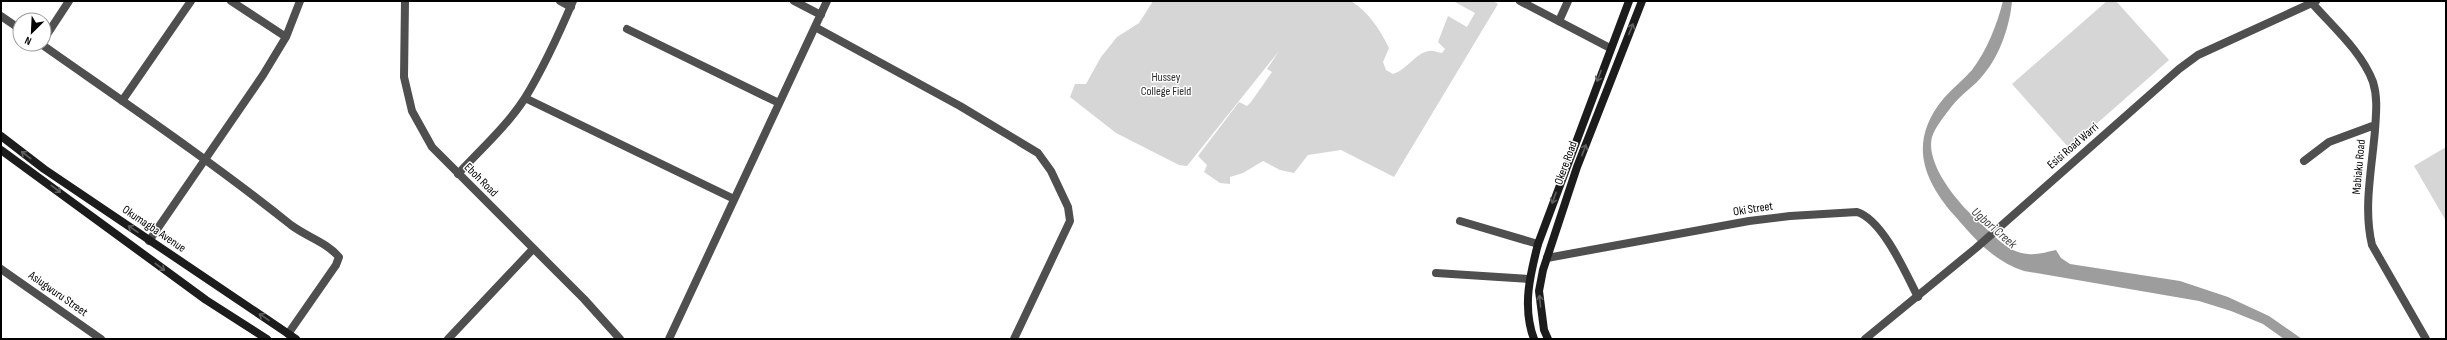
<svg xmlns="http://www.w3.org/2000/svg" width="2447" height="340" font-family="'Sofia Sans Condensed',sans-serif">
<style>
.green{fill:#d6d6d6}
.water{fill:#9d9d9d}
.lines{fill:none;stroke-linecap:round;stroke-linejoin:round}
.minor{stroke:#4f4f4f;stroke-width:8}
.tertiary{stroke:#4f4f4f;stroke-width:8}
.secondary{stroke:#1c1c1c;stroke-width:8}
.oneway{stroke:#606060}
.labels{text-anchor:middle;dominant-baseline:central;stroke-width:3;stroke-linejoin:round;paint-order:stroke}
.park-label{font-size:12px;fill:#2d2d2d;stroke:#fff}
.street-label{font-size:12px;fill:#000;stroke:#fff}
.water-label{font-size:13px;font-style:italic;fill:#3e3e3e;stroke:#fff}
</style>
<rect width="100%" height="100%" fill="#fff"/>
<!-- green -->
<path class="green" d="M 1153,1 L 1351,1 C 1369,12 1380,30 1389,48 L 1383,62 L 1386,70 L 1393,74 C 1407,70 1415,53 1429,51 C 1433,50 1438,53 1442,53 L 1445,49 L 1438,42 L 1448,16 L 1467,27 L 1475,13 L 1453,1 L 1493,1 L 1498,4 L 1394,177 L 1341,150 L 1308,155 L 1294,173 L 1280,170 L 1263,161 L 1243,173 L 1230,177 L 1230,184 L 1220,183 L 1204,172 L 1207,165 L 1198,156 L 1239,102 L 1247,106 L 1251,102 L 1272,72 L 1267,69 L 1279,51 L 1187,166 L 1179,165 L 1116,133 L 1070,97 L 1075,84 L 1086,84 L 1101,57 L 1117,37 L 1139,23 Z
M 2107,1 L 2116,1 L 2169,60 L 2069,148 L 2012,84 Z
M 2446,147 L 2446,221 L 2414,166 Z"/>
<!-- water -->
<path class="water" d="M 2003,1 L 2012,1 C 2010,25 2000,55 1984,74 C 1975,86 1961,94 1952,106 C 1946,114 1935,127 1932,137 C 1925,164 1958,203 1976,219 C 1991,232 2007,253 2028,254 C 2037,255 2047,252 2056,250 L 2061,258 L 2070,264 L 2180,281 L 2228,297 L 2269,316 L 2302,339 L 2284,339 L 2263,324 L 2231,311 L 2199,301 L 2024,271 C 1993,261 1974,238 1954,215 C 1921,177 1909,140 1944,98 C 1953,88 1963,80 1972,70 C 1987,50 1997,25 2003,1 Z"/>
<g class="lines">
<!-- minor -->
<path class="minor" d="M 231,1 L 286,37
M 405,1 L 404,77 L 412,111 L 432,147 L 584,299 L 620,339
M 560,1 L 571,7
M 794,1 L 821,15
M 2312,3 C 2333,27 2362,52 2373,82 C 2378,98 2376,114 2375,130 C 2372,168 2363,208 2372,245 L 2426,339
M 1,16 L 20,29
M 1559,21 L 1568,1
M 815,27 L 960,106 L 1038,153 L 1051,171 L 1068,207 L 1070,221 L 1014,339
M 627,29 L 779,103
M 44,39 L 69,1
M 41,44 C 125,103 211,161 291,225 C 307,237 326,242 339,257 L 336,265 L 288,334
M 525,98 L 734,199
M 122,101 L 191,1
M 2304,161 L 2329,142 L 2375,125
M 458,174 C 480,150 507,126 525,98 C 544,67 559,34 573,1
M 1460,221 L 1538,244
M 149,241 L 263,75 L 286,37 L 300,1
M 1547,258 L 1749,221 L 1790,216 L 1857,212 C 1883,220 1906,274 1918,297
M 1,269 L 101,339
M 1436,273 L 1529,279
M 448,339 L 533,249
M 669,339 L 827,1"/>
<!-- tertiary -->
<path class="tertiary" d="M 1520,1 L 1610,48
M 1865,339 L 1976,248 L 2179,69 L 2198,55 L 2316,1"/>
<!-- secondary -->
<path class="secondary" d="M 1,136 L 44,169 L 296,339
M 1,150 L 206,300 L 267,339
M 1534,339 C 1522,307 1530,275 1538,244 L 1629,1
M 1548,339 L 1544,330 L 1539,291 L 1543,270 L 1577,167 L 1642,1"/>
</g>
<!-- one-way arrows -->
<defs><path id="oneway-shaft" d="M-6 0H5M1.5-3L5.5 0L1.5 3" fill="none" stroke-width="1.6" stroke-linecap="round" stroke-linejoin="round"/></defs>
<g class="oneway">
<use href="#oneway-shaft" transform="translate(1631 29) rotate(-68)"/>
<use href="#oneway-shaft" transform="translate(1599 76) rotate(111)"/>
<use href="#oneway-shaft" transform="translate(1584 150) rotate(-69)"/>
<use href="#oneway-shaft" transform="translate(26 155) rotate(-143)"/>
<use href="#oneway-shaft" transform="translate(56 189) rotate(37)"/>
<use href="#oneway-shaft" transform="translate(1554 198) rotate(110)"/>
<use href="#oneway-shaft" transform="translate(133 229) rotate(-146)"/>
<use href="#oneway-shaft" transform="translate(160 267) rotate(37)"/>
<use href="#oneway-shaft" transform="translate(1540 301) rotate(-96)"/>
<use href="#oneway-shaft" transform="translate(264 317) rotate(-146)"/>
</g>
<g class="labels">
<!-- park labels -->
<g class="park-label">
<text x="1166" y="77">Hussey<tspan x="1166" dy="14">College Field</tspan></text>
</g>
<!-- street labels -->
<g class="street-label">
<text transform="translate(2073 146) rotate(-41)">Esisi Road Warri</text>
<text transform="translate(1566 163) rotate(-70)">Okere Road</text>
<text transform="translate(2359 167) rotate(-85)">Mabiaku Road</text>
<text transform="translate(481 180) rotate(45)">Eboh Road</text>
<text transform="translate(1753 209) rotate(-9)">Oki Street</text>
<text transform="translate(154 229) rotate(34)">Okumagba Avenue</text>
<text transform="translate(58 294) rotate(35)">Asiugwuru Street</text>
</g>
<!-- water labels -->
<g class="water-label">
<text transform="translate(1994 228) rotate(41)">Ugbori Creek</text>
</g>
</g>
<!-- border -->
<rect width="2447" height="340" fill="none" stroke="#000000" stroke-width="4"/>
<!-- north arrow -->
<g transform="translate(32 32) rotate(204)"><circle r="19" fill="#ffffff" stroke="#999999"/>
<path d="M0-3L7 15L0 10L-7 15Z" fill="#000000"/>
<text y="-6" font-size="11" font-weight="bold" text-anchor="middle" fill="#000000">N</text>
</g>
</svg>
